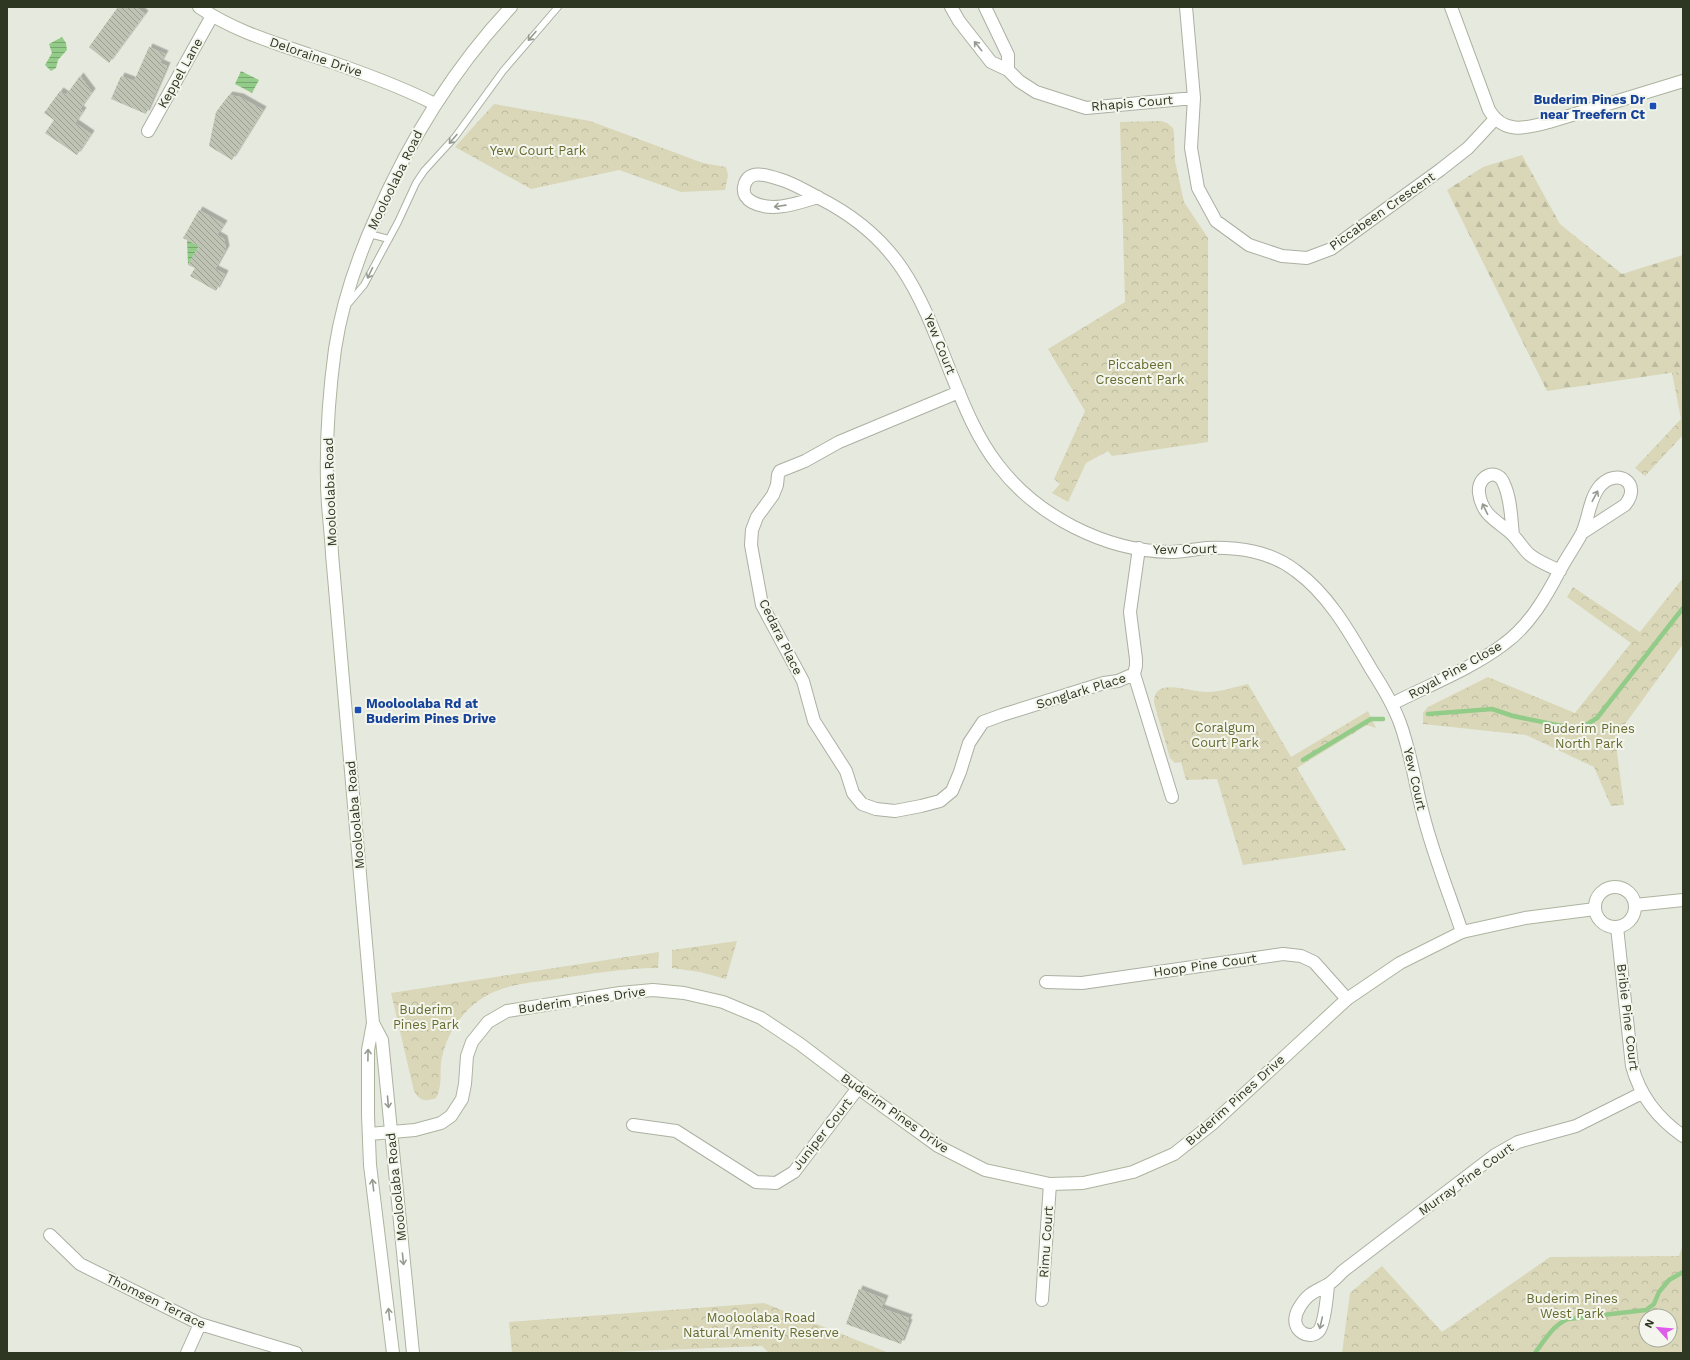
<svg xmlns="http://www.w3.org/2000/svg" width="1690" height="1360" font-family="'Work Sans',sans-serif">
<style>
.forest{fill:url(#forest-firs)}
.park{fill:url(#park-crowns);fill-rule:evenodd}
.water{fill:url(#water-rules)}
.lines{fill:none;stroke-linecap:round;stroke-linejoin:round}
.stream{stroke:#93cb88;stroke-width:4.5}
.building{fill:url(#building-back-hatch);filter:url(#shadow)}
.lane-casing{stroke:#abb0a2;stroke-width:8}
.street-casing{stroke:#abb0a2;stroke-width:14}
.secondary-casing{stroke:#acb49e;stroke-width:14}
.lane{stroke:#fff;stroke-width:6}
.street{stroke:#fff;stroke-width:12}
.secondary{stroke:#fff;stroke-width:12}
.oneway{stroke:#969b90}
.transit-dot{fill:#1a4fb4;stroke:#f4f6ee;stroke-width:1.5}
.labels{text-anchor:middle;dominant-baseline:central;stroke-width:4;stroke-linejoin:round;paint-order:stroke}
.street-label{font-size:13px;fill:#2e3721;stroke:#f4f6ee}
.transit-label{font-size:13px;font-weight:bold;fill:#164399;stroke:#f4f6ee;text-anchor:end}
.park-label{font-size:13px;fill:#676b2e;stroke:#f4f6ee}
</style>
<defs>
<pattern id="forest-firs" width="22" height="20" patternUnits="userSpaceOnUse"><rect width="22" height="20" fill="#d9d7b8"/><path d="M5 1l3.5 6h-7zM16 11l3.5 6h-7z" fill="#bbb99e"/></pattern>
<pattern id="park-crowns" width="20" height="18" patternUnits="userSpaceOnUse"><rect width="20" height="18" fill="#d9d7b8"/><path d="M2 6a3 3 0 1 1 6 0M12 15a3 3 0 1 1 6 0" fill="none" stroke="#bbb99e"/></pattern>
<pattern id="water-rules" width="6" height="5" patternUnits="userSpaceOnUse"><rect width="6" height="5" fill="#93cb88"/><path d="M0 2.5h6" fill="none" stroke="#78a66f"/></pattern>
<pattern id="building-back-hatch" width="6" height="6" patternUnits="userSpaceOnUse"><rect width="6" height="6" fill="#bec3b4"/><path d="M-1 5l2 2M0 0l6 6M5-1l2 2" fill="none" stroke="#9b9f92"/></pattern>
<filter id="shadow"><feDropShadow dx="3.5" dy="-3.5" stdDeviation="0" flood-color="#0004"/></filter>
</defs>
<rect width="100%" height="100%" fill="#e6e9de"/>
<!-- forest -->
<path class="forest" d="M 1522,155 L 1560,224 L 1622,274 L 1683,255 L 1683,371 L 1547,391 L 1447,190 L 1483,167 Z"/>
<!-- park -->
<path class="park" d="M 494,104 L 590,121 L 703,163 L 726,167 L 728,175 L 725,190 L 681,192 L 619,170 L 531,189 L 455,147 Z
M 1161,121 L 1167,123 L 1173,128 L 1174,134 L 1175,161 L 1184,202 L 1208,238 L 1208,442 L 1112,456 L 1108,451 L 1086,463 L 1068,502 L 1052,493 L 1060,484 L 1054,479 L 1085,411 L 1048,349 L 1125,302 L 1120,122 Z
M 1683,371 L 1683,435 L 1645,476 L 1635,468 L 1681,419 L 1672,373 Z
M 1683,578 L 1683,644 L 1615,738 L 1624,805 L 1611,806 L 1594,767 L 1526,735 L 1423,724 L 1423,713 L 1428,707 L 1488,677 L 1575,713 L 1631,643 L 1567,597 L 1573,587 L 1640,632 Z
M 1248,684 L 1291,757 L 1368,711 L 1376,728 L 1367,725 L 1297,768 L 1346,850 L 1243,865 L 1217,779 L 1186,780 L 1181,762 L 1175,763 L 1170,758 L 1154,703 C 1153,675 1191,693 1208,692 C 1220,692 1235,687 1248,684 Z
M 737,941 L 726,979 L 700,972 L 672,968 L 672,950 Z
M 659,952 L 658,968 C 624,968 590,974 556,979 C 537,982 517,983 499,990 C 481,996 465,1010 455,1026 C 448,1036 443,1050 441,1063 C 440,1076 442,1087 436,1098 C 425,1102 420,1101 414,1091 L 391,993 Z
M 1683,1244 L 1683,1353 L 1342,1353 L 1350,1293 L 1382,1266 L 1442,1332 L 1550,1257 L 1679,1256 ZM 1646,1316 L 1670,1316 L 1670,1340 L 1646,1340 Z
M 764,1303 L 889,1353 L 769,1353 L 762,1346 L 588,1353 L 512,1353 L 509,1322 Z"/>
<!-- water -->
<path class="water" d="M 62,37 L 66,43 L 67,50 L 58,60 L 56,68 L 51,71 L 45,65 L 52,53 L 49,44 Z
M 241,71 L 259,80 L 252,93 L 235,84 Z
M 187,240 L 199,246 L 188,265 Z"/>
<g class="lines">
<!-- stream -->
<path class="stream" d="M 1428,714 L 1492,709 L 1513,716 L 1572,728 L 1586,725 L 1597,718 L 1683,608
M 1303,760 L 1371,719 L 1383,719
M 1535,1353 C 1545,1340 1553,1325 1568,1319 L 1646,1310 L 1654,1304 L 1659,1292 L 1669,1280 L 1683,1272"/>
</g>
<!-- building -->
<path class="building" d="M 118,7 L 136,7 L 145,14 L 109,63 L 89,47 Z
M 149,47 L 165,54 L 160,63 L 167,66 L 146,114 L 111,99 L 121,76 L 134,81 Z
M 80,76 L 92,92 L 80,109 L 83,111 L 75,123 L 91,134 L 77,155 L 45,133 L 54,120 L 44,113 L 60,91 L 66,95 Z
M 229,95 L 240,97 L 263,110 L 232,160 L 209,146 L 216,112 Z
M 199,210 L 224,224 L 217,235 L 224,239 L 226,249 L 215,269 L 225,274 L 216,291 L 190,276 L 195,268 L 188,265 L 199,246 L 183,238 Z
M 859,1289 L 885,1299 L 881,1308 L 909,1318 L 907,1322 L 909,1323 L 901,1344 L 846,1324 Z"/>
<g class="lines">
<!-- lane casing -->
<g class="lane-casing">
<path id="lane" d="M 369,234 L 389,239
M 348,304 L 364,285 L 398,222 L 416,183 L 424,171 L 455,137 L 503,71 L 558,7"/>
</g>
<!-- street casing -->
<g class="street-casing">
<path id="street" d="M 951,7 L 959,21 L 991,62 L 1008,70 L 1019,81 L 1036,92 L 1086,108 L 1194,98
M 985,7 L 1008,55 L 1008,70
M 1186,7 L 1194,98 L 1191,148 L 1198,188 L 1216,221 L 1249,245 L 1282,256 L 1307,258 L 1331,249 L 1440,170 L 1468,148 L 1495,119
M 148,131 L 212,16
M 818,197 C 798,203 772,213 752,202 C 745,198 743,194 744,187 C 748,166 772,177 785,181 C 798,186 808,192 819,198 C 899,238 919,292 950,371 C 963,403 976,437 998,465 C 1037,516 1105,551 1170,552 C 1183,552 1195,549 1207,548 C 1239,547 1270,551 1296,571 C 1329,595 1350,633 1371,669 C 1382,686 1393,704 1400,723 C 1411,753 1415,784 1423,814 C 1433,854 1449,893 1462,932
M 959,392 L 839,442 L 805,461 L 780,471 L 778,475 L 777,485 L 773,495 L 757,517 L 752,530 L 751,545 L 762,605 L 803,681 L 814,721 L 846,771 L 853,793 L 862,804 L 876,809 L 895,811 L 921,806 L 940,801 L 952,791 L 960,772 L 969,743 L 983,722 L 1002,715 L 1104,683 L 1118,681 L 1134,674 L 1136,666 L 1136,659 L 1130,612 L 1139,548
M 1513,535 C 1511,518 1511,499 1504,484 C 1498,467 1477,475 1479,493 C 1482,516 1498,521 1512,534 C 1519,541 1523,549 1530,555 C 1539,562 1550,566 1560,571
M 1134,674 L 1172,797
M 1392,704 C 1429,685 1471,669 1504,644 C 1529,626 1546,597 1560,570 C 1567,557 1575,546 1582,533 C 1589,518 1589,499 1600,486 C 1617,467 1643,483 1625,505 L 1582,533
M 1617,927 L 1632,1066 C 1640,1096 1657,1118 1683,1136
M 1046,982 L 1082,983 L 1283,954 L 1301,956 L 1314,962 L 1347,999
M 633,1125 L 676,1131 L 756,1182 L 776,1183 L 794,1172 L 858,1088
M 50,1235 L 80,1264 L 200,1324 L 296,1353
M 1328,1285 C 1327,1297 1325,1317 1321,1327 C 1315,1344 1285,1332 1299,1308 C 1308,1293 1313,1293 1327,1285 C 1333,1282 1338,1276 1343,1271 L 1495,1155 L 1518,1142 L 1576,1126 L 1642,1093
M 1042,1300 L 1050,1184
M 187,1353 L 200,1324"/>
</g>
<!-- secondary casing -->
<g class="secondary-casing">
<path id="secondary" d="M 199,7 C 232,30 272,42 310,55 C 353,69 395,84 435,104
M 1451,7 L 1489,110 C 1504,135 1526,128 1549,122 L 1683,81
M1595 907a20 20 0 1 1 40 0a20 20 0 1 1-40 0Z
M 1635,905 L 1683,900
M 373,1023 L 382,1040 L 413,1353
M 369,1134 L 415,1130 L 441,1123 L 451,1116 L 462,1099 L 465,1084 L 467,1056 L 472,1042 L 488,1022 L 507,1011 L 620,993 L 653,990 L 684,993 L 723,1002 L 761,1018 L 800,1044 L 858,1088 L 938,1146 L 985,1170 L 1050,1184 L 1083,1183 L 1133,1172 L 1174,1154 L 1212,1124 L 1347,999 L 1400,963 L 1462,932 L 1525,918 L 1595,909
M 393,1353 L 370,1165 L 368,1115 L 368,1050 L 373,1023 L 332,554 C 331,530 327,506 327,482 C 326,438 329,393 335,349 C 342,303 357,259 376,217 C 410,139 453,69 511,7"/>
</g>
<!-- lane -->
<use href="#lane" class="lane"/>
<!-- street -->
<use href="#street" class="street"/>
<!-- secondary -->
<use href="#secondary" class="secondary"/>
</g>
<!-- one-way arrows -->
<defs><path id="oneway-shaft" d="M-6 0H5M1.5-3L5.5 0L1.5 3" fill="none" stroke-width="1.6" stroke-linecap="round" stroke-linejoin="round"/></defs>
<g class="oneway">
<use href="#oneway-shaft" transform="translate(532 36) rotate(131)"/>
<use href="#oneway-shaft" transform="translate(978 46) rotate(-129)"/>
<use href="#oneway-shaft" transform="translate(453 139) rotate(131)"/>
<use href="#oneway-shaft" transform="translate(780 206) rotate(172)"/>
<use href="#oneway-shaft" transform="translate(370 273) rotate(116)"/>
<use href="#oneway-shaft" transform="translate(1595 496) rotate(-62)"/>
<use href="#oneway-shaft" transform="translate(1485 509) rotate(-116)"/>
<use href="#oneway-shaft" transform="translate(368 1055) rotate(-89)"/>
<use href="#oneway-shaft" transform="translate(388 1102) rotate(85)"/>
<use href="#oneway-shaft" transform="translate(373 1185) rotate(-97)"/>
<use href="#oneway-shaft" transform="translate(403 1259) rotate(84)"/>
<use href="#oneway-shaft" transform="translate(389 1314) rotate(-96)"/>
<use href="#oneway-shaft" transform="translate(1321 1323) rotate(103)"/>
</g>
<!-- markers -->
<g class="transit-dot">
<rect x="1649" y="102" width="8" height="8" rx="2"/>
<rect x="354" y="706" width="8" height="8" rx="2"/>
</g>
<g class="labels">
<!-- street labels -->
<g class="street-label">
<text transform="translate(316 57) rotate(19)">Deloraine Drive</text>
<text transform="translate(180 73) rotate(-61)">Keppel Lane</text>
<text transform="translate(1132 103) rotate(-5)">Rhapis Court</text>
<text transform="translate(395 180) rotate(-64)">Mooloolaba Road</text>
<text transform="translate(1382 211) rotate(-35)">Piccabeen Crescent</text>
<text transform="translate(940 344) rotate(68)">Yew Court</text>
<text transform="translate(330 492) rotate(-92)">Mooloolaba Road</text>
<text transform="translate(1185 549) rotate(-1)">Yew Court</text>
<text transform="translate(781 637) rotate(64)">Cedara Place</text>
<text transform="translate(1455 670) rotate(-29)">Royal Pine Close</text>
<text transform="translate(1081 691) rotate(-17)">Songlark Place</text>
<text transform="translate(1415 779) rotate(77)">Yew Court</text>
<text transform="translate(355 815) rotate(-95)">Mooloolaba Road</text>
<text transform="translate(1205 965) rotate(-8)">Hoop Pine Court</text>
<text transform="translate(582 1000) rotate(-8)">Buderim Pines Drive</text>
<text transform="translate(1628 1017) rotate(83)">Bribie Pine Court</text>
<text transform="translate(1235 1100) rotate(-42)">Buderim Pines Drive</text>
<text transform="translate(895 1113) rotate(35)">Buderim Pines Drive</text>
<text transform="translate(822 1134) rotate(-52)">Juniper Court</text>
<text transform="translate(1466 1179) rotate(-36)">Murray Pine Court</text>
<text transform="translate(396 1187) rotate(-96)">Mooloolaba Road</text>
<text transform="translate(1046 1242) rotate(-86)">Rimu Court</text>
<text transform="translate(156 1301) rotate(26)">Thomsen Terrace</text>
</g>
<!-- transit labels -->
<g class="transit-label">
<text x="1645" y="99">Buderim Pines Dr<tspan x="1645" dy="15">near Treefern Ct</tspan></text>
<text x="366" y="703" text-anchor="start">Mooloolaba Rd at<tspan x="366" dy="15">Buderim Pines Drive</tspan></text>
</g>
<!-- park labels -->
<g class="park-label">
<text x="538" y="150">Yew Court Park</text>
<text x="1140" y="364">Piccabeen<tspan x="1140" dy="15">Crescent Park</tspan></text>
<text x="1225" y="727">Coralgum<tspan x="1225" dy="15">Court Park</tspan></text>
<text x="1589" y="728">Buderim Pines<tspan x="1589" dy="15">North Park</tspan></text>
<text x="426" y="1009">Buderim<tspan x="426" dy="15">Pines Park</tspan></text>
<text x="1572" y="1298">Buderim Pines<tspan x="1572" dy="15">West Park</tspan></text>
<text x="761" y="1317">Mooloolaba Road<tspan x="761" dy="15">Natural Amenity Reserve</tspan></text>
</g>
</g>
<!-- border -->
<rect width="1690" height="1360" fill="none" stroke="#2e3721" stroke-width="16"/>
<!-- north arrow -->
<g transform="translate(1658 1328) rotate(297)"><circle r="19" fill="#f4f6ee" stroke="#a5aa9c"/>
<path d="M0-3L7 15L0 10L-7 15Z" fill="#de5ce9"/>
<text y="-6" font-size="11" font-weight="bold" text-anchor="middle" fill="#2e3721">N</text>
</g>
</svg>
